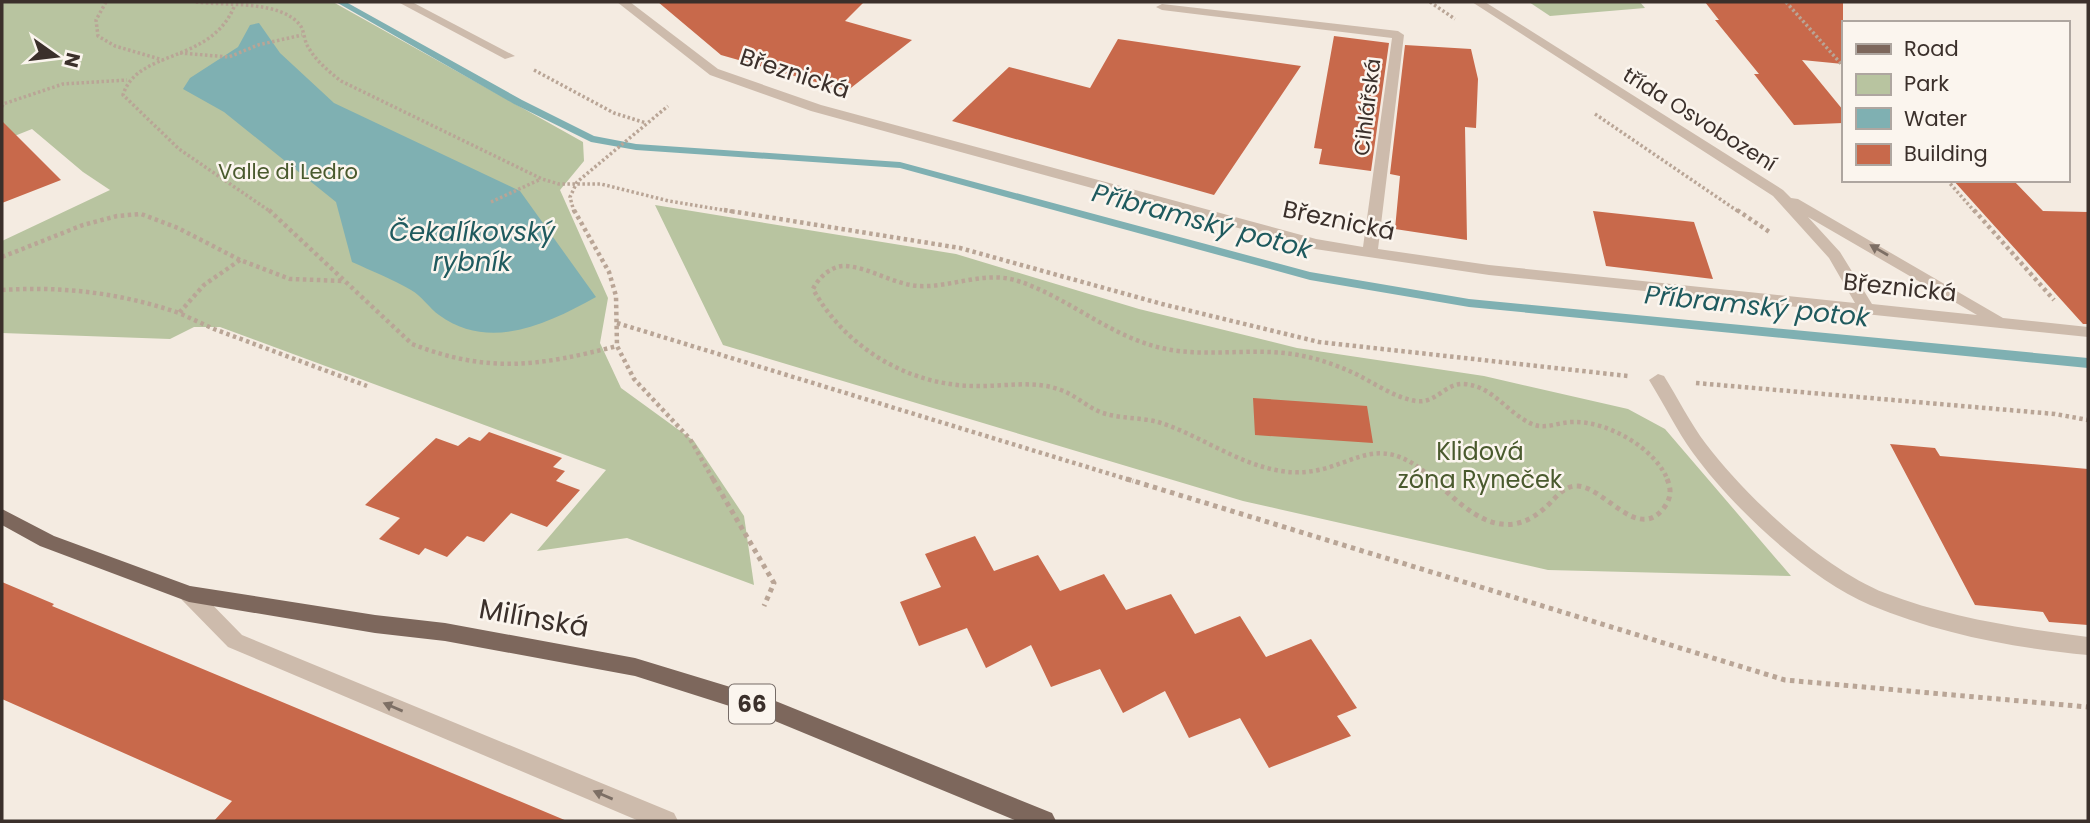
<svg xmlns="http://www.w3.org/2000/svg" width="2090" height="823" font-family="Poppins,sans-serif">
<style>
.green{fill:#b8c4a0}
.water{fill:#7fb0b2}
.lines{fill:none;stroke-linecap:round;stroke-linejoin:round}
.stream{fill:#7fb0b2;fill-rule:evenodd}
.building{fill:#c8694b}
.path-far2{stroke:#b9a596;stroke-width:3.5;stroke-dasharray:2.5 2.5;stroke-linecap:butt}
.path-far1{stroke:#b9a596;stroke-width:4.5;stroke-dasharray:3.5 3.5;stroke-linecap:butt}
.path{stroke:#b9a596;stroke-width:5;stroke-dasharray:4.5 4.5;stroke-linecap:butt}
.minor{fill:#cdbbac;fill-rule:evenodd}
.major{fill:#7d675c;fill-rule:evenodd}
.oneway{fill:#7d6f65}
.labels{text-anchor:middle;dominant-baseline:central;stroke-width:5;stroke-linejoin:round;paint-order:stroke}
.far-street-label{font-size:21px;fill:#3b302b;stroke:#fbf5ee}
.far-park-label{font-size:21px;fill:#4a5a2e;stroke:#fbf5ee}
.shield{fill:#fbf5ee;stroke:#756b66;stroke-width:2}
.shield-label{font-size:23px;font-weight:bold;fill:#3b302b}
.street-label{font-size:24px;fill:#3b302b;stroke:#fbf5ee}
.park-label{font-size:24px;fill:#4a5a2e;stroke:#fbf5ee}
.water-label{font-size:26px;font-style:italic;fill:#1f5a5e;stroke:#fbf5ee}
.near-street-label{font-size:28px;fill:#3b302b;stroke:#fbf5ee}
</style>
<rect width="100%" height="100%" fill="#f4ebe1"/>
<!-- green -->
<path class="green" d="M 2,2 L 333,2 L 583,142 L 584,161 L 560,190 L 608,298 L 600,343 L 621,388 L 694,441 L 744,516 L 754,585 L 627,538 L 537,551 L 606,470 L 220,327 L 194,327 L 170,339 L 2,333 L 2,241 L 110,190 L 83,172 L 32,129 L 2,141 Z
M 1529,2 L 1640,2 L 1645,8 L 1550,16 Z
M 655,205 L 956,254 L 1139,309 L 1297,348 L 1484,376 L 1628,409 L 1665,429 L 1791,576 L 1548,570 L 1243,501 L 723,345 Z"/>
<!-- water -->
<path class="water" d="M 259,23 L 280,53 L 334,103 L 520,191 L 596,297 C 547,324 490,352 439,315 C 429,308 422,296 411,290 C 392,279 372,271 352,262 L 336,202 L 224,112 L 183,89 L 190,78 L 238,47 L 250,25 Z"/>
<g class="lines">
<!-- stream -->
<path class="stream" d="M 336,2 L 346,2 L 522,100 L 594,136 L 636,144 L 900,162 L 1310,272 L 1469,299 L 2088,358 L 2088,368 L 1469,307 L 1310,280 L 900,168 L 636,150 L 591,142 L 514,104 Z"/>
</g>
<!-- building -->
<path class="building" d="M 658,2 L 864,2 L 845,21 L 912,40 L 847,91 L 721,55 Z
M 1705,2 L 1843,2 L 1843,64 L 1802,60 L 1843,110 L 1843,123 L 1794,125 L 1754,74 L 1759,74 L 1715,20 L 1719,20 Z
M 1334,36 L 1389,43 L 1371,171 L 1319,164 L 1322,149 L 1314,148 Z
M 1118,39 L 1301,66 L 1214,195 L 952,121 L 1009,67 L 1090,88 Z
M 1405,45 L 1471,49 L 1478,79 L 1476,128 L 1465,127 L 1467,240 L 1395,229 L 1400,176 L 1390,174 Z
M 2,121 L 61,180 L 2,203 Z
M 1953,180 L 2013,180 L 2043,211 L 2088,212 L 2088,324 L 2083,324 Z
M 1593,211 L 1694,222 L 1713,279 L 1606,266 Z
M 1253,398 L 1367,406 L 1373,443 L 1255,435 Z
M 489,432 L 562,458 L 553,467 L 565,471 L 556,481 L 580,490 L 547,527 L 511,513 L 484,542 L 467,536 L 447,557 L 425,548 L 419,555 L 379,539 L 400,518 L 365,505 L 436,438 L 458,446 L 469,437 L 480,441 Z
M 1890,444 L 1935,448 L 1940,456 L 2088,469 L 2088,625 L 2049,622 L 2043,612 L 1975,605 Z
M 975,536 L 994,571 L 1038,555 L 1060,591 L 1104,574 L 1126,610 L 1171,594 L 1195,634 L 1240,616 L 1266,657 L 1311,639 L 1357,708 L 1337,716 L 1351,736 L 1269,768 L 1240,718 L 1189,738 L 1165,691 L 1123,713 L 1100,669 L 1051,687 L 1031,645 L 986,668 L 967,628 L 919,646 L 900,602 L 941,587 L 925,554 Z
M 2,582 L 54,604 L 52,606 L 567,821 L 214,821 L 232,801 L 2,699 Z"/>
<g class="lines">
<!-- path-far2 -->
<path class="path-far2" d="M 106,2 L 96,20 L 98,36 L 115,46 L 163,60
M 196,2 C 226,6 280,0 300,25 C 304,30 304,39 307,45 C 315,60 328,71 341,81 L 542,179 L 559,184 L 601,184 L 669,201 L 735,212
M 1430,2 L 1455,19
M 1786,2 L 1843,66
M 234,7 C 210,64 137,49 123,95 L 179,149 L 271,212
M 180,53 L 229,57 L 258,45 L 302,35
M 534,70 L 614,113 L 646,123
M 2,107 L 3,104 L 63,84 L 127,80
M 1595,114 L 1739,212
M 1947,180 L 1975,212
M 491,202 L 541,179
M 574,212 L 570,197 L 577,182 L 668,106"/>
<!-- path-far1 -->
<path class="path-far1" d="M 269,210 L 412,344 C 489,374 539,366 617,346
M 574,210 L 609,272 L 616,296 L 617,346 L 634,379 L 690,439 L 714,481
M 724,210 L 960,248 L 1162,304 L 1319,342 L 1628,376
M 1737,210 L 1771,233
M 1974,210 L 2054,300
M 2,257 L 83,225 L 117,216 L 141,214 L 178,228 L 240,260 L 290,279 L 344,281
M 240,260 L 204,285 L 179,313 L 214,329 L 367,386
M 2,290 C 63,286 121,293 179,313
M 617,323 L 1133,481
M 1696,383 L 2055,414 L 2088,420
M 1435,481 C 1369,419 1350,482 1281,471 C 1237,464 1200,435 1158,422 C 1139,417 1119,419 1100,412 C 1086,406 1074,394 1058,389 C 1031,380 1002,387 974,386 C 907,385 845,347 813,289 C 819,277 832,265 846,266 C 871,268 893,284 918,286 C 951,288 985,270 1018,281 C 1070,298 1111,338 1166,349 C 1211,358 1257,346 1303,356 C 1323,360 1341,367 1358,375 C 1377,385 1396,398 1416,401 C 1436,404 1445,383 1464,384 C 1493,386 1507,413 1532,424 C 1546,430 1558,422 1573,422 C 1607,421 1656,448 1668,481"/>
<!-- path -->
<path class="path" d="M 713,479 L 774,583 L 764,606
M 1127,479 L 1785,680 L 2088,707
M 1433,479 C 1469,513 1506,549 1551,502 C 1558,495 1566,485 1578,486 C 1605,488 1637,541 1663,509 C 1671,499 1672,490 1667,479"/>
<!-- minor -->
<path class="minor" d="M 398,2 L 412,2 L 515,56 L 505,59 Z
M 617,2 L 630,2 L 718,69 L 821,105 L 1316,239 L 1363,247 L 1392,38 L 1162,10 L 1156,7 L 1162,4 L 1398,31 L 1404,35 L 1378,249 L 1489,265 L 1855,303 L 1829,258 L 1773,196 L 1472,2 L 1485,2 L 1783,190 L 1791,198 L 1798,199 L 2003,318 L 2088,327 L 2088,337 L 1489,275 L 1315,249 L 811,111 L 710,75 ZM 1808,217 L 1977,315 L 1872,304 L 1840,252 Z
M 1658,374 L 1664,376 C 1678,398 1690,423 1706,444 C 1746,497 1823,568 1885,593 C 1950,618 2019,628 2088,637 L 2088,655 C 2015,648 1939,634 1870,605 C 1808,578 1733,508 1693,453 C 1677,431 1664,404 1649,380 Z
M 189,586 L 196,588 L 242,635 L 674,813 L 678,821 L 639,821 L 228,647 L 182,600 L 179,594 L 182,588 Z"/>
<!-- major -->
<path class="major" d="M 2,509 L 54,536 L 190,586 L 375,615 L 445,623 L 635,658 L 773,700 L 1052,813 L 1056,821 L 1017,821 L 770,719 L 635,676 L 445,641 L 375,633 L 189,602 L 40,546 L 2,525 Z"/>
</g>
<!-- one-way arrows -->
<defs><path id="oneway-solid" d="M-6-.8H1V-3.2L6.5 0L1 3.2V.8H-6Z" transform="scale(1.75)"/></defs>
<g class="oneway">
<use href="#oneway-solid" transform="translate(1879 250) rotate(-150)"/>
<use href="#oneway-solid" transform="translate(393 707) rotate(-157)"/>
<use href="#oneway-solid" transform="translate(603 795) rotate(-157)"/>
</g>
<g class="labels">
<!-- far-street labels -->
<g class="far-street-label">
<text transform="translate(1367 107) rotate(-83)">Cihlářská</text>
<text transform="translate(1700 119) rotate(32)">třída Osvobození</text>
</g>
<!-- far-park labels -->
<g class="far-park-label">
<text x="288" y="171">Valle di Ledro</text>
</g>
<!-- shield labels -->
<rect class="shield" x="729" y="684.5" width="46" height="39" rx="5"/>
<g class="shield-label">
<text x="752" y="704">66</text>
</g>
<!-- street labels -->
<g class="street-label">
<text transform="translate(795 73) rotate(18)">Březnická</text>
<text transform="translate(1339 220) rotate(12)">Březnická</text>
<text transform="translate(1900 287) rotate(6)">Březnická</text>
</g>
<!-- park labels -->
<g class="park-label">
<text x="1480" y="451">Klidová<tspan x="1480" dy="28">zóna Ryneček</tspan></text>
</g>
<!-- water labels -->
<g class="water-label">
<text transform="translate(1202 221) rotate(15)">Příbramský potok</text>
<text x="472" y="232">Čekalíkovský<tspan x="472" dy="30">rybník</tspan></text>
<text transform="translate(1757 306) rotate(6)">Příbramský potok</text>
</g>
<!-- near-street labels -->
<g class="near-street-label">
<text transform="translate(534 618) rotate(10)">Milínská</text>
</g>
</g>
<!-- border -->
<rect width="2090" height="823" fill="none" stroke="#3b302b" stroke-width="7"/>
<!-- legend -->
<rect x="1842" y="21" width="228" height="161" fill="#fbf5ee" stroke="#aea6a0" stroke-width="2"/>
<rect x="1856" y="44" width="35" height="10" fill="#7d675c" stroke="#aea6a0" stroke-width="2"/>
<text x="1904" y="56" font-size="21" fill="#3b302b">Road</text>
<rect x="1856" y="74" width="35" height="21" fill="#b8c4a0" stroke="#aea6a0" stroke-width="2"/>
<text x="1904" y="91" font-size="21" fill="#3b302b">Park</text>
<rect x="1856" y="108" width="35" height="21" fill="#7fb0b2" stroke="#aea6a0" stroke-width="2"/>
<text x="1904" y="126" font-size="21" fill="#3b302b">Water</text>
<rect x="1856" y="144" width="35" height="21" fill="#c8694b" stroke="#aea6a0" stroke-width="2"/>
<text x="1904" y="161" font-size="21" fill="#3b302b">Building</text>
<!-- north arrow -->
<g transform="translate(56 56) rotate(104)" stroke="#fbf5ee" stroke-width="5" paint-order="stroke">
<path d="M0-5L12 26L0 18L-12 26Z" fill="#3b302b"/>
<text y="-10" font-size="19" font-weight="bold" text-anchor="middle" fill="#3b302b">N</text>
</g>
</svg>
